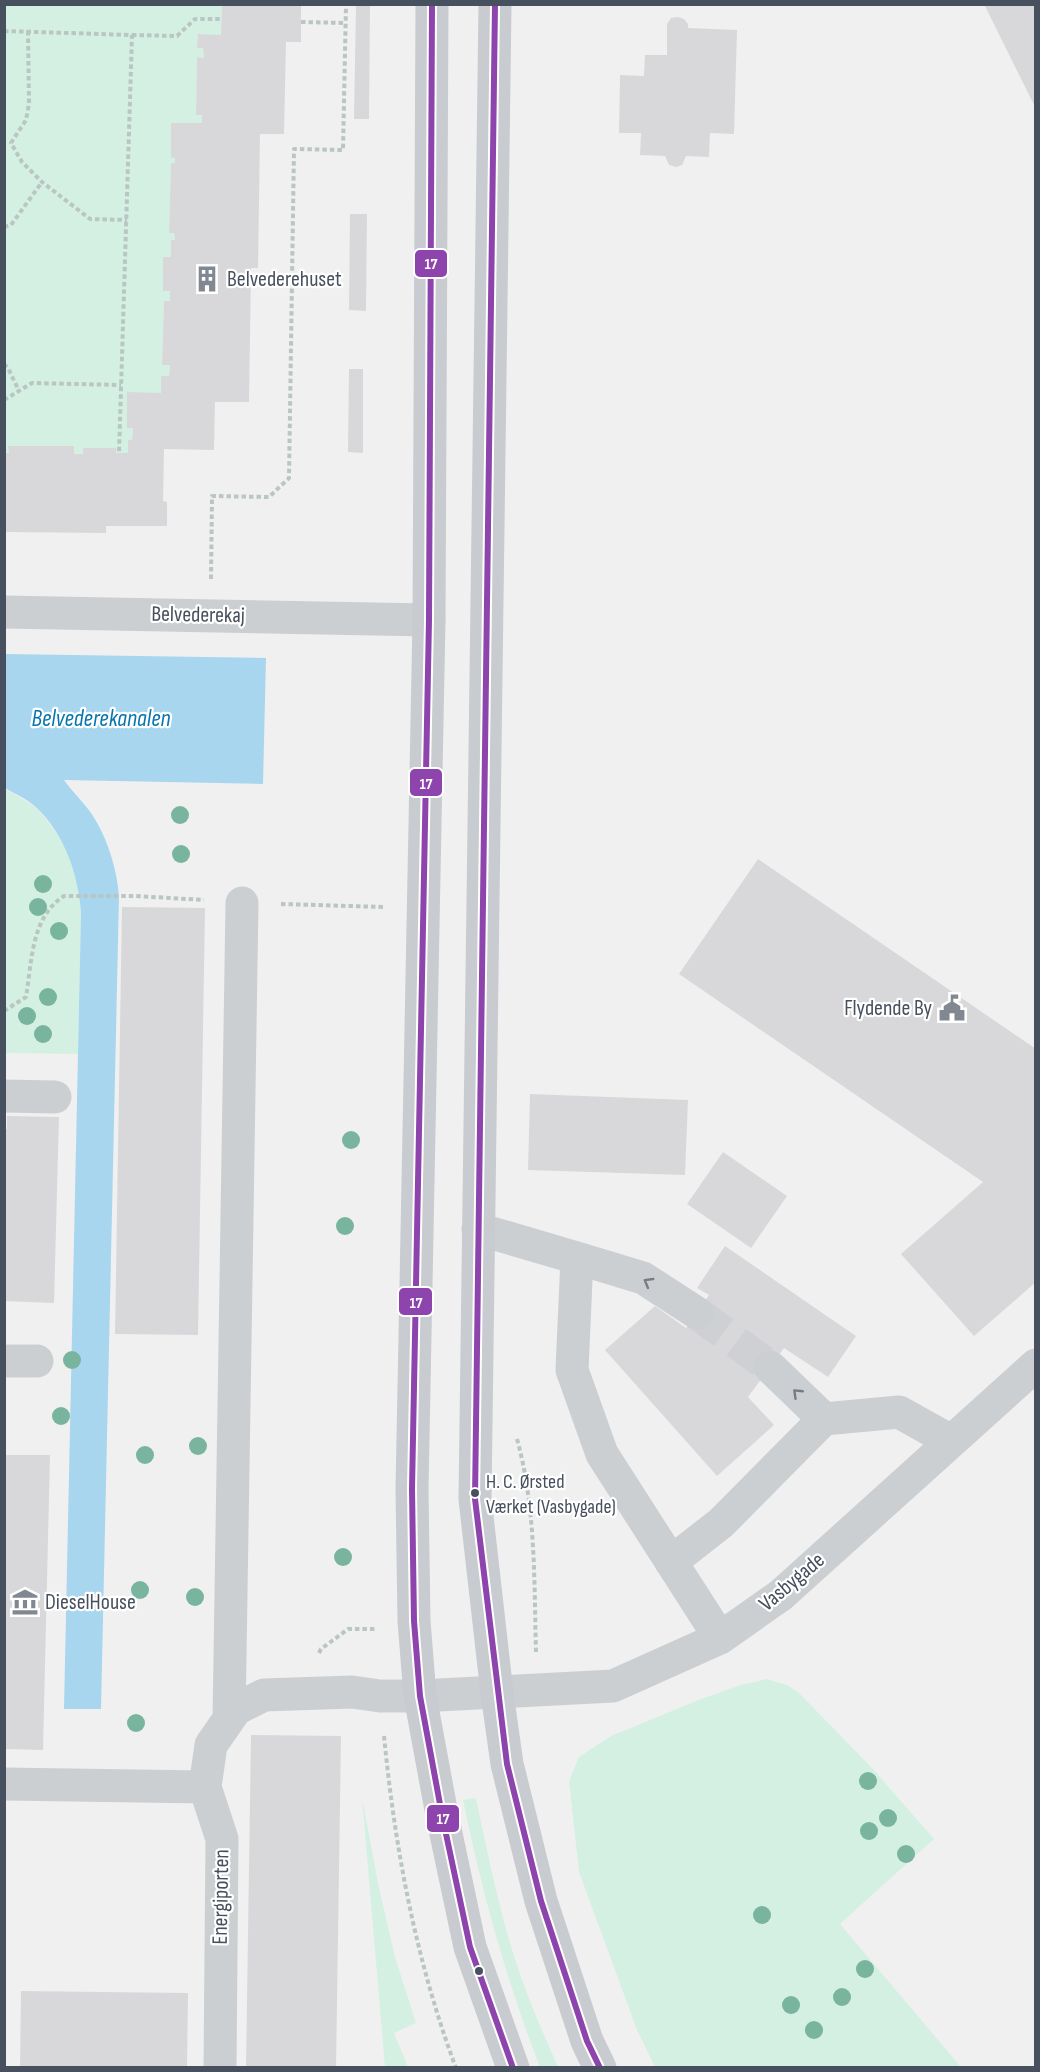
<svg xmlns="http://www.w3.org/2000/svg" width="1040" height="2072" font-family="'Sofia Sans Condensed',sans-serif">
<style>
.green{fill:#d4f0e3}
.water{fill:#a8d6ef}
.building{fill:#d8d8db}
.lines{fill:none;stroke-linecap:round;stroke-linejoin:round}
.minor-tunnel{stroke:#cfd0d3;stroke-width:33;stroke-dasharray:33 16;stroke-linecap:butt}
.path{stroke:#b9c6c3;stroke-width:4;stroke-dasharray:4.5 3;stroke-linecap:butt}
.minor{stroke:#cccfd1;stroke-width:33}
.major{stroke:#c8cbcf;stroke-width:33}
.bus-1-casing{stroke:#fff;stroke-width:10}
.bus-1{stroke:#8e44ad;stroke-width:6}
.tree{fill:#78b49e}
.oneway{stroke:#767c86}
.bus-dot{fill:#47505e;stroke:#fff;stroke-width:2}
.labels{text-anchor:middle;dominant-baseline:central;stroke-width:4.5;stroke-linejoin:round;paint-order:stroke}
.bus-label{font-size:20px;fill:#47505e;stroke:#fff;text-anchor:start}
.poi-label{font-size:22px;fill:#47505e;stroke:#fff;text-anchor:start}
.street-label{font-size:22px;fill:#47505e;stroke:#fff}
.water-label{font-size:24px;font-style:italic;fill:#0975af;stroke:#fff}
.line-badge{stroke:#fff;stroke-width:2}
.badge-label{font-size:16px;text-anchor:middle;font-weight:bold;fill:#fff}
</style>
<rect width="100%" height="100%" fill="#f1f0f0"/>
<!-- green -->
<path class="green" d="M 5,5 L 222,5 L 221,35 L 198,35 L 197,47 L 203,48 L 204,58 L 197,57 L 196,115 L 202,115 L 202,123 L 171,123 L 171,157 L 175,158 L 175,163 L 171,164 L 169,232 L 174,233 L 175,240 L 171,241 L 171,257 L 163,257 L 163,291 L 170,291 L 170,301 L 164,302 L 162,364 L 170,365 L 169,376 L 161,376 L 161,393 L 127,393 L 127,428 L 133,428 L 132,440 L 128,440 L 128,453 L 116,453 L 116,448 L 84,448 L 83,454 L 74,454 L 74,446 L 9,446 L 9,453 L 5,453 Z
M 4,788 L 36,807 L 50,824 L 65,846 L 79,888 L 81,912 L 78,1054 L 5,1053 Z
M 767,1679 L 789,1686 L 800,1694 L 872,1768 L 934,1839 L 840,1924 L 961,2067 L 655,2067 L 637,2030 L 579,1872 L 569,1781 L 579,1757 L 611,1736 L 701,1699 L 741,1685 Z
M 362,1798 L 379,1888 L 395,1957 L 416,2023 L 394,2033 L 408,2067 L 385,2067 Z
M 476,1798 C 487,1851 498,1904 514,1956 C 526,1994 542,2031 558,2067 L 540,2067 C 506,1980 482,1892 463,1800 Z"/>
<!-- water -->
<path class="water" d="M 5,654 L 266,658 L 263,784 L 64,780 C 74,794 88,806 96,821 C 109,843 117,871 119,896 L 101,1709 L 64,1709 L 81,912 C 78,874 65,835 36,807 C 27,799 15,794 5,788 Z"/>
<!-- building -->
<path class="building" d="M 222,4 L 301,4 L 301,42 L 286,42 L 284,134 L 260,134 L 258,268 L 251,268 L 249,402 L 215,402 L 214,450 L 164,449 L 163,501 L 167,502 L 167,526 L 106,526 L 106,533 L 4,532 L 4,453 L 9,453 L 8,446 L 74,446 L 74,454 L 83,454 L 83,448 L 116,448 L 116,453 L 128,453 L 128,440 L 132,440 L 133,428 L 127,428 L 127,392 L 161,393 L 161,376 L 169,376 L 170,365 L 162,365 L 164,301 L 170,301 L 170,291 L 163,291 L 163,257 L 171,257 L 171,240 L 175,240 L 174,233 L 169,233 L 171,163 L 175,163 L 175,158 L 171,158 L 171,123 L 202,123 L 202,115 L 196,115 L 197,57 L 204,58 L 203,48 L 197,48 L 198,34 L 221,35 Z
M 356,4 L 370,4 L 369,119 L 354,119 Z
M 984,4 L 1036,4 L 1036,109 Z
M 678,17 L 684,19 L 688,24 L 688,28 L 737,30 L 734,134 L 710,133 L 709,157 L 686,156 L 682,165 L 676,167 L 669,165 L 665,156 L 640,155 L 641,133 L 619,133 L 620,75 L 644,76 L 645,55 L 667,55 L 667,24 L 671,18 Z
M 350,214 L 367,214 L 366,311 L 349,310 Z
M 349,369 L 363,369 L 363,453 L 348,452 Z
M 758,859 L 1036,1049 L 1036,1282 L 974,1336 L 901,1254 L 983,1182 L 679,974 Z
M 122,907 L 205,908 L 198,1335 L 115,1334 Z
M 530,1094 L 688,1100 L 685,1175 L 528,1170 Z
M 7,1116 L 59,1117 L 54,1303 L 4,1301 L 4,1129 L 7,1129 Z
M 723,1152 L 787,1196 L 751,1248 L 687,1204 Z
M 725,1246 L 856,1336 L 828,1377 L 784,1348 L 748,1397 L 774,1425 L 717,1476 L 605,1350 L 655,1306 L 686,1328 L 709,1295 L 697,1288 Z
M 4,1455 L 50,1455 L 43,1750 L 4,1749 Z
M 251,1735 L 341,1736 L 336,2068 L 246,2068 Z
M 21,1991 L 188,1993 L 187,2068 L 20,2068 Z"/>
<g class="lines">
<!-- minor-tunnel -->
<path class="minor-tunnel" d="M 697,1313 L 770,1367"/>
<!-- path -->
<path class="path" d="M 301,22 L 345,23
M 4,31 L 132,35 L 119,453
M 28,31 L 29,104 L 26,120 L 11,143 L 22,162 L 42,182 L 90,219 L 127,220
M 132,35 L 177,36 L 195,19 L 221,19
M 4,227 L 11,225 L 42,182
M 4,364 L 8,368 L 19,391
M 4,400 L 32,383 L 121,385
M 211,579 L 212,496 L 269,497 L 289,478 L 294,149 L 343,150 L 346,4
M 281,904 L 384,907
M 4,1011 L 26,997 C 32,961 31,917 64,896 L 136,896 L 204,900
M 517,1439 C 536,1508 534,1581 536,1652
M 319,1653 L 321,1649 L 348,1629 L 375,1629
M 384,1736 C 395,1849 416,1961 456,2068"/>
<!-- minor -->
<path class="minor" d="M 4,612 L 429,620
M 4,1096 L 55,1097
M 478,1229 L 577,1258 L 572,1370 L 602,1454 L 720,1638
M 577,1258 L 643,1278 L 697,1313
M 4,1361 L 37,1361
M 770,1367 L 824,1419
M 671,1562 L 721,1523 L 824,1419 L 899,1412 L 951,1441
M 229,1719 L 242,903
M 4,1784 L 205,1787 L 222,1839 L 220,2068
M 205,1787 L 211,1745 L 236,1709 L 264,1695 L 352,1692 L 380,1696 L 420,1696 L 613,1686 L 720,1638 L 781,1595 L 1036,1365"/>
<!-- major -->
<path class="major" d="M 432,4 L 429,620 L 412,1489 L 414,1621 L 420,1696 L 442,1815 L 470,1947 L 513,2068
M 495,4 L 475,1499 L 497,1693 L 507,1764 L 541,1901 L 587,2041 L 600,2068"/>
<!-- bus-1 casing -->
<g class="bus-1-casing">
<path id="bus-1" d="M 432,4 L 429,620 L 412,1489 L 414,1621 L 420,1696 L 442,1815 L 470,1947 L 513,2068
M 495,4 L 475,1499 L 507,1764 L 541,1901 L 587,2041 L 600,2068"/>
</g>
<!-- bus-1 -->
<use href="#bus-1" class="bus-1"/>
</g>
<!-- trees -->
<g class="tree">
<circle cx="180" cy="815" r="9"/>
<circle cx="181" cy="854" r="9"/>
<circle cx="43" cy="884" r="9"/>
<circle cx="38" cy="907" r="9"/>
<circle cx="59" cy="931" r="9"/>
<circle cx="48" cy="997" r="9"/>
<circle cx="27" cy="1016" r="9"/>
<circle cx="43" cy="1034" r="9"/>
<circle cx="351" cy="1140" r="9"/>
<circle cx="345" cy="1226" r="9"/>
<circle cx="72" cy="1360" r="9"/>
<circle cx="61" cy="1416" r="9"/>
<circle cx="198" cy="1446" r="9"/>
<circle cx="145" cy="1455" r="9"/>
<circle cx="343" cy="1557" r="9"/>
<circle cx="140" cy="1590" r="9"/>
<circle cx="195" cy="1597" r="9"/>
<circle cx="136" cy="1723" r="9"/>
<circle cx="868" cy="1781" r="9"/>
<circle cx="888" cy="1818" r="9"/>
<circle cx="869" cy="1831" r="9"/>
<circle cx="906" cy="1854" r="9"/>
<circle cx="762" cy="1915" r="9"/>
<circle cx="865" cy="1969" r="9"/>
<circle cx="842" cy="1997" r="9"/>
<circle cx="791" cy="2005" r="9"/>
<circle cx="814" cy="2030" r="9"/>
</g>
<!-- one-way arrows -->
<defs><path id="oneway-chevron" d="M-2-3.5L2.5 0L-2 3.5" fill="none" stroke-width="1.6" stroke-linecap="round" stroke-linejoin="round" transform="scale(1.5)"/></defs>
<g class="oneway">
<use href="#oneway-chevron" transform="translate(648 1282) rotate(-150)"/>
<use href="#oneway-chevron" transform="translate(797 1393) rotate(-136)"/>
</g>
<!-- icons -->
<defs>
<g id="building-bare" transform="scale(2.07)"><path d="M-4-6H4V6H1V3H-1V6H-4ZM-2.5-4.3h1.7v1.8h-1.7ZM.8-4.3h1.7v1.8H.8ZM-2.5-1h1.7V.8h-1.7ZM.8-1h1.7V.8H.8Z" fill="#828891" stroke="#fff" stroke-width="2.5" paint-order="stroke"/></g>
<g id="civic-bare" transform="scale(2.07)"><path d="M-.6-6.5H3V-4.5H.6V-3L4-1V1h2V6H-6V1h2V-1L-.6-3ZM-1.2 2.5V6h2.4V2.5Z" fill="#828891" stroke="#fff" stroke-width="2.5" paint-order="stroke"/></g>
<g id="museum-bare" transform="scale(2.07)"><path d="M0-6L6-3V-2H-6V-3ZM-5-1h2V3h-2ZM-1-1h2V3h-2ZM3-1h2V3H3ZM-6 4H6V6H-6Z" fill="#828891" stroke="#fff" stroke-width="2.5" paint-order="stroke"/></g>
</defs>
<g fill-rule="evenodd">
<use href="#building-bare" x="207" y="279"/>
<use href="#civic-bare" x="952" y="1008"/>
<use href="#museum-bare" x="25" y="1602"/>
</g>
<!-- markers -->
<g class="bus-dot">
<circle cx="475" cy="1493" r="5"/>
<circle cx="479" cy="1971" r="5"/>
</g>
<g class="labels">
<!-- bus labels -->
<g class="bus-label">
<text x="486" y="1482">H. C. Ørsted<tspan x="486" dy="25">Værket (Vasbygade)</tspan></text>
</g>
<!-- poi labels -->
<g class="poi-label">
<text x="227" y="279">Belvederehuset</text>
<text x="932" y="1008" text-anchor="end">Flydende By</text>
<text x="45" y="1602">DieselHouse</text>
</g>
<!-- street labels -->
<g class="street-label">
<text transform="translate(198 615) rotate(1)">Belvederekaj</text>
<text transform="translate(792 1582) rotate(-40)">Vasbygade</text>
<text transform="translate(221 1897) rotate(-89)">Energiporten</text>
</g>
<!-- water labels -->
<g class="water-label">
<text x="101" y="718">Belvederekanalen</text>
</g>
</g>
<g class="line-badge">
<rect x="414" y="249" width="34" height="29" rx="6" fill="#8e44ad"/>
<rect x="409" y="768" width="34" height="29" rx="6" fill="#8e44ad"/>
<rect x="398" y="1287" width="35" height="29" rx="6" fill="#8e44ad"/>
<rect x="426" y="1804" width="34" height="29" rx="6" fill="#8e44ad"/>
</g>
<g class="badge-label">
<text x="431" y="269">17</text>
<text x="426" y="789">17</text>
<text x="416" y="1308">17</text>
<text x="443" y="1824">17</text>
</g>
<!-- border -->
<rect width="1040" height="2072" fill="none" stroke="#47505e" stroke-width="12"/>
</svg>
